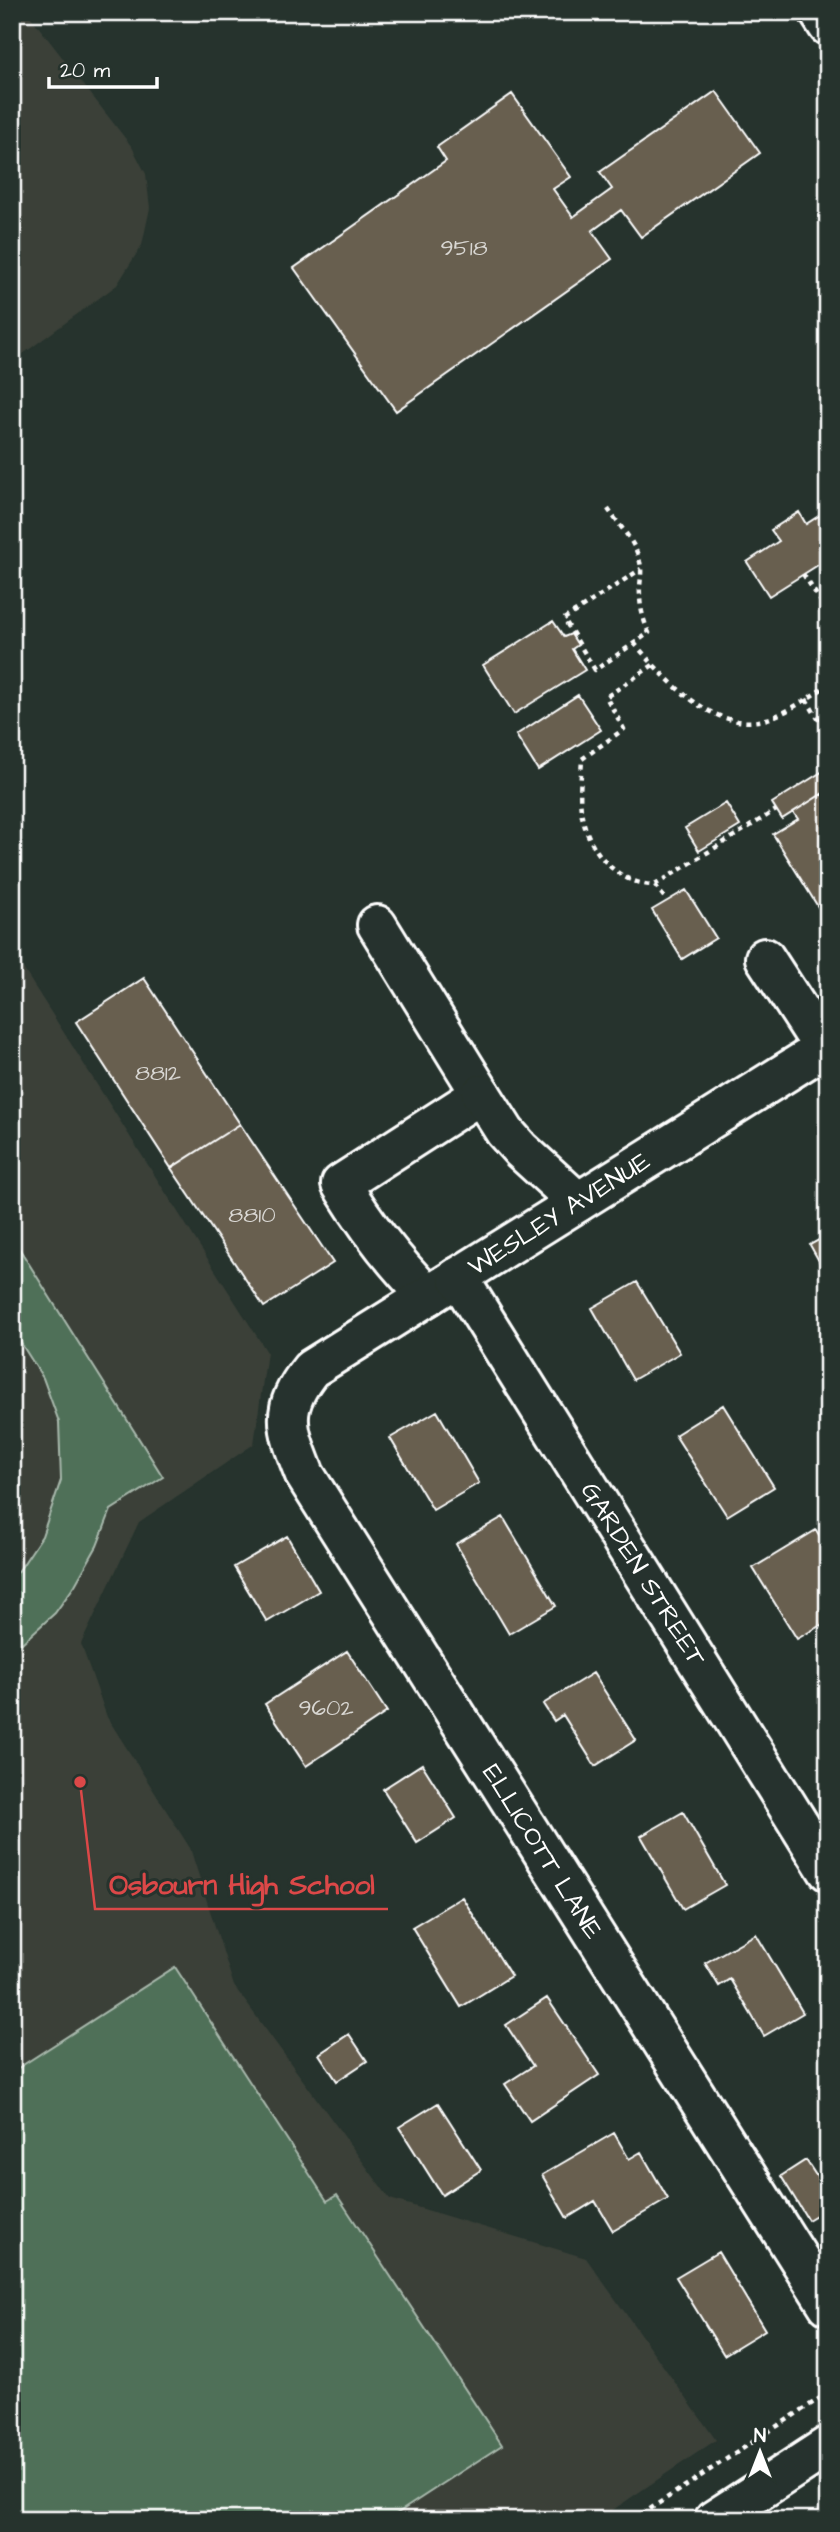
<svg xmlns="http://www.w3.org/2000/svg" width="840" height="2532" font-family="'Architects Daughter',sans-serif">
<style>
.built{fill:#3a4038}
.green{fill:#507059;stroke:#a8b8ac;stroke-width:2}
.building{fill:#675f50;stroke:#fff;stroke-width:2}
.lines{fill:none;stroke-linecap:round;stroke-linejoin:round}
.minor-casing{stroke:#fff;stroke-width:44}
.major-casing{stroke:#fff;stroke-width:44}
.path{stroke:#fff;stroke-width:4.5;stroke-dasharray:5 5;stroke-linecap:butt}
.minor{stroke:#26332d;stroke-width:38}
.major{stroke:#26332d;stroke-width:38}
.labels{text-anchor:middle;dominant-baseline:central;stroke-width:6;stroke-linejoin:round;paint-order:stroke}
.number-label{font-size:23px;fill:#d9d7d3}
.street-label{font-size:26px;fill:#fff;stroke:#26332d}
.leader{fill:none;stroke:#dc4848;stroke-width:2.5}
.callout-dot{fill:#dc4848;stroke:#26332d;stroke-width:2.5}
.callout-label{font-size:28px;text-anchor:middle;font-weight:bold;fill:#dc4848;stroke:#26332d;stroke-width:6;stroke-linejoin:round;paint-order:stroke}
</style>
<rect width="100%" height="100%" fill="#26332d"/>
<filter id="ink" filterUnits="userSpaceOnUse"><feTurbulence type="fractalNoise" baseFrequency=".0143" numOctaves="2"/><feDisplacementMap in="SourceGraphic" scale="14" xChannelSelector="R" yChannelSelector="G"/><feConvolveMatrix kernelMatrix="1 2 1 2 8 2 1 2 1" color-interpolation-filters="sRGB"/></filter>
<g filter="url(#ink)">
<!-- built -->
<path class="built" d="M 12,12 L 27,12 L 132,147 L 146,174 L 150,208 L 142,245 L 117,285 L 12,362 Z
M 12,951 L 267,1352 L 254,1444 L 139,1522 L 81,1644 L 107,1717 L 190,1848 L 234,1986 L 390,2199 L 586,2258 L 716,2440 L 598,2520 L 12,2520 Z"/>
<!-- green -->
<path class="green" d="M 12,1237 L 163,1477 L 111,1510 L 97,1546 L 75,1585 L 55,1613 L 12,1652 L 12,1581 L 42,1536 L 61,1480 L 59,1422 L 43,1378 L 12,1329 Z
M 175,1967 L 327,2201 L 337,2195 L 502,2445 L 387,2520 L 12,2520 L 12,2072 Z"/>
<!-- building -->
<path class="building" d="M 716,91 L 760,153 L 641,237 L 621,210 L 592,231 L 612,259 L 396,411 L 294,268 L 446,161 L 437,147 L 512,94 L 571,177 L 553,189 L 573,217 L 612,189 L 600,172 Z
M 828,510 L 828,562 L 826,560 L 769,596 L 747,562 L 779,541 L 771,530 L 799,512 L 806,524 Z
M 553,621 L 564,637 L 571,634 L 578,645 L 572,649 L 585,670 L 514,714 L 483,665 Z
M 578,695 L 601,730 L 538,770 L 516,735 Z
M 828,768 L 828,790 L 782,819 L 772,803 Z
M 822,794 L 828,800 L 828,923 L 773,834 L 798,819 L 793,812 Z
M 726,803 L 740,826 L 699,851 L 685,828 Z
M 686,890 L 716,938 L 682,959 L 652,910 Z
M 144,978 L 240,1124 L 171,1168 L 76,1022 Z
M 240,1124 L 333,1263 L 264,1307 L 171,1168 Z
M 828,1235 L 828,1277 L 810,1245 Z
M 637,1282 L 680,1353 L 633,1380 L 592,1308 Z
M 723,1405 L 774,1487 L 727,1516 L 675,1435 Z
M 437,1411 L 479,1483 L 433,1510 L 390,1438 Z
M 503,1517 L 556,1606 L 509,1634 L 456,1544 Z
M 816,1530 L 828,1549 L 828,1621 L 797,1639 L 753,1568 Z
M 287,1536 L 319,1591 L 267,1622 L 234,1567 Z
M 347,1651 L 387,1712 L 306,1766 L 265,1704 Z
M 593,1673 L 636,1740 L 595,1766 L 563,1715 L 554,1721 L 543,1704 Z
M 422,1764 L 456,1818 L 417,1843 L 383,1789 Z
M 683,1812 L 725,1885 L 683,1909 L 641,1836 Z
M 462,1897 L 511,1976 L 461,2007 L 412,1927 Z
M 756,1934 L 803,2013 L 764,2036 L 730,1979 L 719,1986 L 705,1963 Z
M 547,1998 L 599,2075 L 530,2121 L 505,2084 L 533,2066 L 506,2025 Z
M 349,2034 L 367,2061 L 337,2081 L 319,2054 Z
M 438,2103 L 481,2170 L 442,2195 L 399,2127 Z
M 614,2133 L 629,2159 L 641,2152 L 668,2199 L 613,2231 L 595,2201 L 567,2218 L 542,2175 Z
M 806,2160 L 828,2194 L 828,2208 L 808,2220 L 781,2176 Z
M 718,2252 L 765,2330 L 724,2355 L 676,2277 Z"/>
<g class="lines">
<!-- minor casing -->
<g class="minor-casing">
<g id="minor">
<path d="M 377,925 L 481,1094 L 341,1184 C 366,1225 394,1262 428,1296"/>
<path d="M 765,958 L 824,1049"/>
<path id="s1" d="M 828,1046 L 311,1369 C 278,1410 287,1429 305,1475 L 828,2305"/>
<path d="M 481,1094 L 505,1132 L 521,1150 L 578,1202"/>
<path id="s2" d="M 458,1277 L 828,1871"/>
</g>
</g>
<!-- major casing -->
<g class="major-casing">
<path id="major" d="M 819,12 L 828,26
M 714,2520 L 828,2446"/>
</g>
<!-- path -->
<path class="path" d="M 608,509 C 619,525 636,543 640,562 C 643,573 639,584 640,595 C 640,608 644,622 649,633 L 595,670 L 564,619 L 641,569
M 803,574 L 828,612
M 634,643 C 665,678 713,735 767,719 C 789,712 808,698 828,685
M 653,665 L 606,697 L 624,729 L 582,759 C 581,778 578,801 583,820 C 591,854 620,885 655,885 L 776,810
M 806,699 L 828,735
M 655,885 L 667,901
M 633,2520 L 828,2393"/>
<!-- minor -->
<use href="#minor" class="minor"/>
<!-- major -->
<use href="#major" class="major"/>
</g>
</g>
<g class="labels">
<!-- number labels -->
<g class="number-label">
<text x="464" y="248">9518</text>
<text x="158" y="1073">8812</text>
<text x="252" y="1215">8810</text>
<text x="326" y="1708">9602</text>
</g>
<!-- street labels -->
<g class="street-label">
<text transform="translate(559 1214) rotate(-32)">WESLEY AVENUE</text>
<text stroke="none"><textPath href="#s2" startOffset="350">GARDEN STREET</textPath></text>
<text stroke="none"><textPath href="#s1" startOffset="1169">ELLICOTT LANE</textPath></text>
</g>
</g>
<!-- callouts -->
<path class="leader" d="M80 1782L95 1909H388"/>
<circle class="callout-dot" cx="80" cy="1782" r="7"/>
<g class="callout-label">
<text x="242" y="1894">Osbourn High School</text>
</g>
<!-- margin -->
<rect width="840" height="2532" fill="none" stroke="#26332d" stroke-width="42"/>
<rect x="21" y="21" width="798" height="2490" fill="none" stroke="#fff" stroke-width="2.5" filter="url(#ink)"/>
<!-- north arrow -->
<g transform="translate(760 2452)" stroke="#26332d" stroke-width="5" paint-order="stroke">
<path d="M0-5L12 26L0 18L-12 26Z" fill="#ffffff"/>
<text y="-10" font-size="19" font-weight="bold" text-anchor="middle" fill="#ffffff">N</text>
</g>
<!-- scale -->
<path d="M49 77v10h108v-10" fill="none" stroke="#ffffff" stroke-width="3.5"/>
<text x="60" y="77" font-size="21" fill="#ffffff" stroke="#26332d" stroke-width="5" paint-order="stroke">20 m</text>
</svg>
